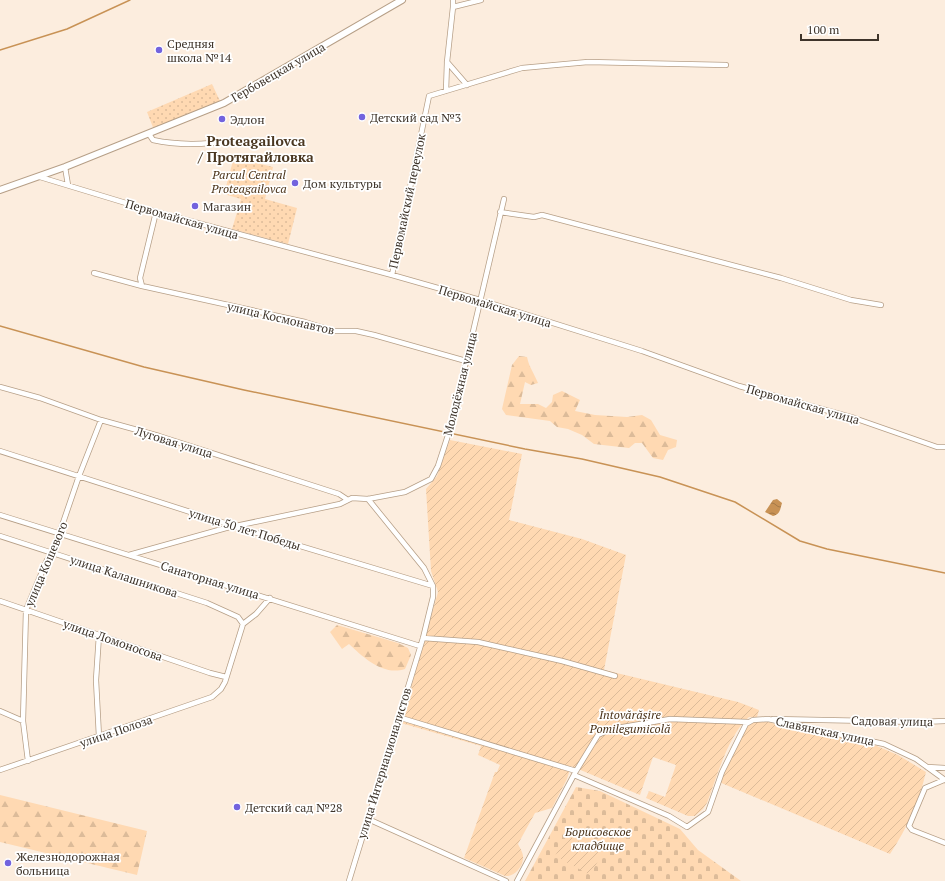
<svg xmlns="http://www.w3.org/2000/svg" width="945" height="881" font-family="'PT Serif',serif">
<style>
.grass{fill:url(#grass-dots)}
.forest{fill:url(#forest-firs)}
.cemetery{fill:url(#cemetery-stones)}
.garden{fill:url(#garden-furrows)}
.water{fill:url(#water-waves)}
.lines{fill:none;stroke-linecap:round;stroke-linejoin:round}
.stream{stroke:#c89255;stroke-width:1.5}
.street-casing{stroke:#b69f87;stroke-width:6}
.secondary-casing{stroke:#b69f87;stroke-width:8}
.street{stroke:#fff;stroke-width:4.5}
.secondary{stroke:#fff;stroke-width:6}
.poi-dot{fill:#7263de;stroke:#fff;stroke-width:1.5}
.labels{text-anchor:middle;dominant-baseline:central;stroke-width:3.5;stroke-linejoin:round;paint-order:stroke}
.poi-label{font-size:12px;fill:#3e342a;stroke:#fff;text-anchor:start}
.street-label{font-size:12px;fill:#3e342a;stroke:#fff}
.park-label{font-size:12px;font-style:italic;fill:#4b3319;stroke:#fff}
.quarter-label{font-size:14px;font-weight:bold;fill:#4a3721;stroke:#fff}
</style>
<defs>
<pattern id="grass-dots" width="8" height="8" patternUnits="userSpaceOnUse"><rect width="8" height="8" fill="#ffd9b2"/><path d="M2 2h.1M6 6h.1" fill="none" stroke="#dcbb99" stroke-width="1.8" stroke-linecap="round"/></pattern>
<pattern id="forest-firs" width="22" height="20" patternUnits="userSpaceOnUse"><rect width="22" height="20" fill="#ffd9b2"/><path d="M5 1l3.5 6h-7zM16 11l3.5 6h-7z" fill="#dcbb99"/></pattern>
<pattern id="cemetery-stones" width="16" height="16" patternUnits="userSpaceOnUse"><rect width="16" height="16" fill="#ffd9b2"/><path d="M2 7V4a2 2 0 0 1 4 0v3zM10 15v-3a2 2 0 0 1 4 0v3z" fill="#dcbb99"/></pattern>
<pattern id="garden-furrows" width="10" height="10" patternUnits="userSpaceOnUse"><rect width="10" height="10" fill="#ffd9b2"/><path d="M-1 1l2-2M0 10L10 0M9 11l2-2" fill="none" stroke="#dcbb99"/></pattern>
<pattern id="water-waves" width="16" height="10" patternUnits="userSpaceOnUse"><rect width="16" height="10" fill="#c89255"/><path d="M0 5q4-4 8 0t8 0" fill="none" stroke="#a47847"/></pattern>
</defs>
<rect width="100%" height="100%" fill="#fcedde"/>
<!-- grass -->
<path class="grass" d="M 212,84 L 220,101 L 154,130 L 147,112 Z
M 234,157 L 273,167 L 265,199 L 297,208 L 288,244 L 232,229 L 241,199 L 224,194 Z"/>
<!-- forest -->
<path class="forest" d="M 519,356 L 527,357 C 529,367 534,373 538,383 L 531,385 L 525,382 L 520,404 L 538,404 L 546,408 L 552,402 L 553,395 L 562,391 L 580,400 L 575,411 L 595,415 L 627,417 L 642,415 L 651,420 L 660,435 L 677,440 L 676,447 L 668,450 L 663,460 L 653,458 L 642,443 L 635,443 L 629,448 L 594,444 L 582,435 L 568,429 L 557,427 L 550,421 L 506,415 L 502,409 L 512,365 Z
M 337,625 L 398,643 L 408,648 L 411,655 L 405,669 C 383,676 364,658 349,644 L 342,649 L 330,632 Z
M 0,795 L 147,831 L 137,875 L 0,842 Z"/>
<!-- cemetery -->
<path class="cemetery" d="M 576,787 L 600,791 L 680,829 L 698,850 L 741,881 L 525,881 Z"/>
<!-- garden -->
<path class="garden" d="M 450,440 L 522,454 L 509,520 L 582,539 L 626,555 L 604,670 L 738,702 L 759,710 L 757,717 L 749,717 C 728,735 717,777 707,803 L 703,809 L 695,816 L 688,816 L 646,798 L 649,791 L 665,797 L 676,765 L 653,757 L 640,795 L 571,766 L 567,779 L 552,808 L 535,813 L 518,844 C 520,848 524,854 523,859 C 522,868 514,877 505,876 L 464,858 L 495,772 L 497,772 L 500,765 L 478,755 L 481,746 L 401,723 L 438,592 L 431,571 L 426,489 L 437,476 Z
M 756,721 L 768,722 L 799,730 L 865,741 L 898,755 L 926,772 C 919,802 907,828 890,854 L 719,782 L 745,728 Z
M 567,835 L 602,854 L 590,875 L 555,856 Z"/>
<!-- water -->
<path class="water" d="M 777,499 L 782,503 C 780,510 780,514 773,516 L 765,512 L 773,500 Z"/>
<g class="lines">
<!-- stream -->
<path class="stream" d="M 0,50 L 67,29 L 130,0
M 0,326 L 144,367 L 244,390 L 525,449 L 582,459 L 660,477 L 735,502 L 800,541 L 827,549 L 945,573"/>
<!-- street casing -->
<g class="street-casing">
<path id="street" d="M 453,0 L 453,7
M 447,62 L 467,85
M 446,91 L 447,62 L 453,7 L 481,0
M 149,134 L 153,140 C 180,146 206,144 233,141
M 65,167 L 68,185
M 40,177 L 149,210 L 392,275 L 480,300 L 642,351 L 739,386 L 854,418 L 937,447 L 945,447
M 156,212 L 140,278 L 142,286 L 305,322 L 334,331 L 356,331 L 374,335 L 466,361
M 500,212 L 534,217 L 542,215 L 781,278 L 851,300 L 881,305
M 94,273 L 142,286
M 392,275 L 429,96 L 522,68 L 588,62 L 726,65
M 0,387 L 40,398 L 101,420 L 159,436 L 339,494 L 348,500
M 0,451 L 234,526 L 433,586 L 433,597 L 423,638 L 349,881
M 368,499 L 424,568 L 433,586
M 0,515 L 420,646
M 0,536 L 207,603 L 238,617 L 243,624
M 129,555 L 226,528 L 340,504 L 352,498 L 368,499 L 405,492 L 431,479 L 438,466 L 451,426 L 504,199
M 0,601 L 210,673 L 226,677
M 99,635 L 96,680 L 99,737
M 423,638 L 478,642 L 562,661 L 615,676
M 0,711 L 23,721
M 398,717 L 576,771
M 773,719 L 920,722 L 945,721
M 28,761 L 23,721 L 26,610 L 47,560 L 53,552 L 79,476 L 101,420
M 927,767 L 945,768
M 0,770 L 212,697 L 221,689 L 225,682 L 243,624 L 256,614 L 270,598
M 574,775 L 669,816 L 687,827 L 708,812 L 722,772 L 746,724 L 753,720 L 768,719 L 884,744 L 916,759 L 945,780
M 944,780 L 925,788 L 909,826 L 912,830 L 945,843
M 368,819 L 506,881
M 517,881 L 576,771 L 598,735 L 611,729 L 670,719 L 748,722"/>
</g>
<!-- secondary casing -->
<g class="secondary-casing">
<path id="secondary" d="M 0,190 L 65,167 L 224,103 L 402,0"/>
</g>
<!-- street -->
<use href="#street" class="street"/>
<!-- secondary -->
<use href="#secondary" class="secondary"/>
</g>
<!-- markers -->
<g class="poi-dot">
<circle cx="159" cy="50" r="4"/>
<circle cx="362" cy="117" r="4"/>
<circle cx="222" cy="119" r="4"/>
<circle cx="295" cy="183" r="4"/>
<circle cx="195" cy="206" r="4"/>
<circle cx="237" cy="807" r="4"/>
<circle cx="8" cy="863" r="4"/>
</g>
<g class="labels">
<!-- poi labels -->
<g class="poi-label">
<text x="167" y="43">Средняя<tspan x="167" dy="14">школа №14</tspan></text>
<text x="370" y="117">Детский сад №3</text>
<text x="230" y="119">Эдлон</text>
<text x="303" y="183">Дом культуры</text>
<text x="203" y="206">Магазин</text>
<text x="245" y="807">Детский сад №28</text>
<text x="16" y="856">Железнодорожная<tspan x="16" dy="14">больница</tspan></text>
</g>
<!-- street labels -->
<g class="street-label">
<text transform="translate(278 72) rotate(-30)">Гербовецкая улица</text>
<text transform="translate(407 201) rotate(-78)">Первомайский переулок</text>
<text transform="translate(182 219) rotate(16)">Первомайская улица</text>
<text transform="translate(495 306) rotate(17)">Первомайская улица</text>
<text transform="translate(281 318) rotate(13)">улица Космонавтов</text>
<text transform="translate(460 384) rotate(-76)">Молодёжная улица</text>
<text transform="translate(803 404) rotate(16)">Первомайская улица</text>
<text transform="translate(174 442) rotate(17)">Луговая улица</text>
<text transform="translate(245 529) rotate(17)">улица 50 лет Победы</text>
<text transform="translate(46 564) rotate(-67)">улица Кошевого</text>
<text transform="translate(124 576) rotate(18)">улица Калашникова</text>
<text transform="translate(210 580) rotate(17)">Санаторная улица</text>
<text transform="translate(113 640) rotate(19)">улица Ломоносова</text>
<text transform="translate(892 721) rotate(1)">Садовая улица</text>
<text transform="translate(116 731) rotate(-19)">улица Полоза</text>
<text transform="translate(825 731) rotate(12)">Славянская улица</text>
<text transform="translate(384 763) rotate(-73)">улица Интернационалистов</text>
</g>
<!-- park labels -->
<g class="park-label">
<text x="249" y="174">Parcul Central<tspan x="249" dy="14">Proteagailovca</tspan></text>
<text x="630" y="714">Întovărășire<tspan x="630" dy="14">Pomilegumicolă</tspan></text>
<text x="598" y="831">Борисовское<tspan x="598" dy="14">кладбище</tspan></text>
</g>
<!-- quarter labels -->
<g class="quarter-label">
<text x="256" y="140">Proteagailovca<tspan x="256" dy="16">/ Протягайловка</tspan></text>
</g>
</g>
<!-- scale -->
<path d="M801 34v6h77v-6" fill="none" stroke="#3e342a" stroke-width="2"/>
<text x="807" y="34" font-size="12" fill="#3e342a" stroke="#ffffff" stroke-width="3" paint-order="stroke">100 m</text>
</svg>
